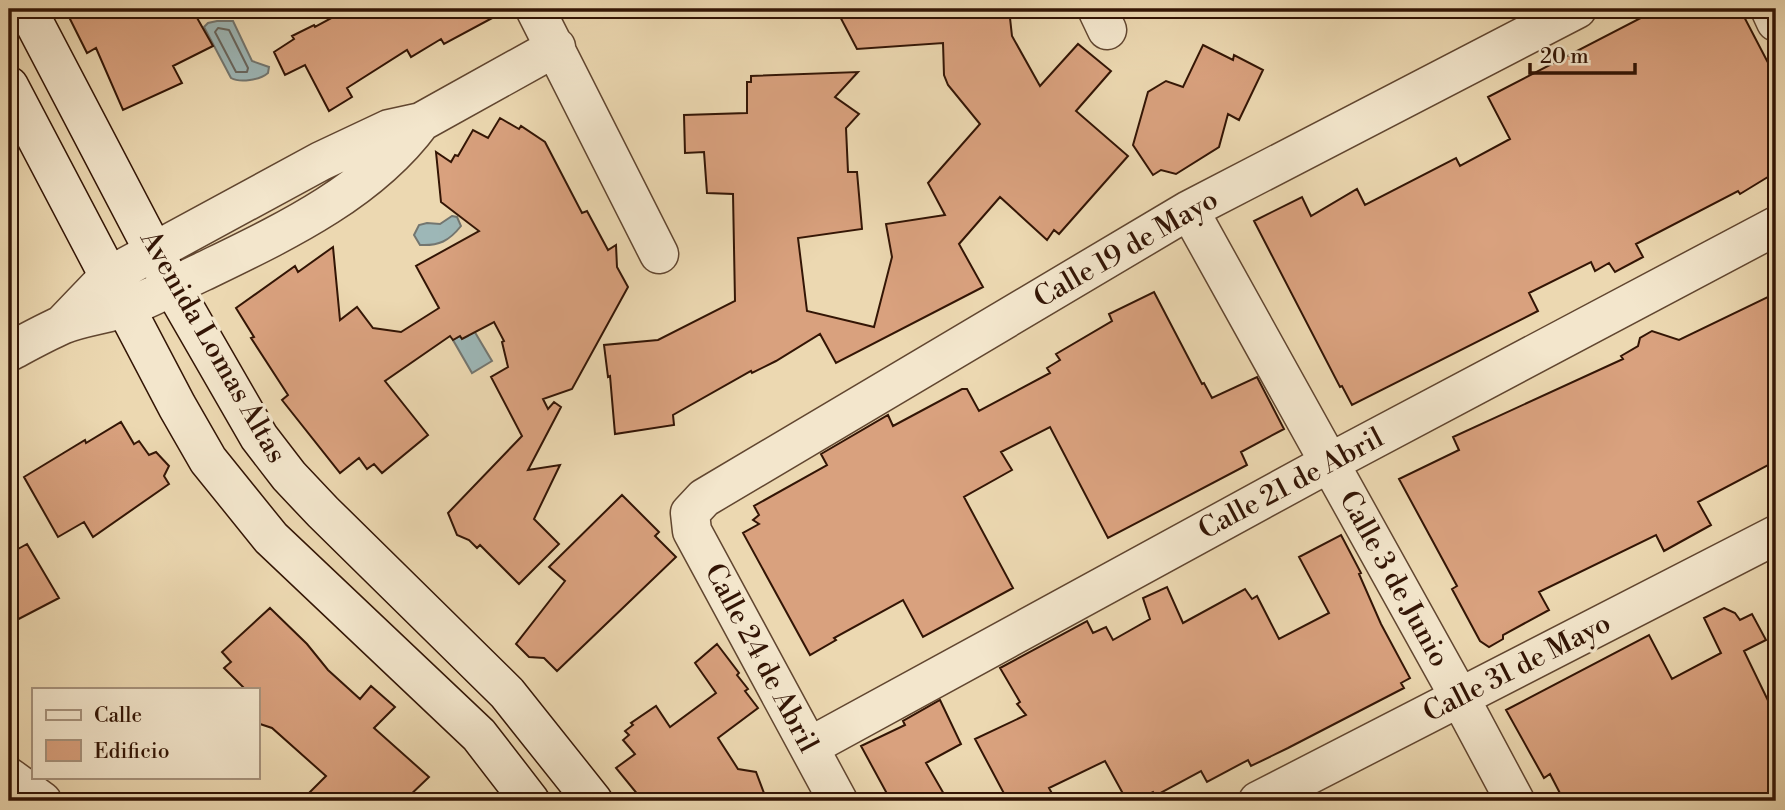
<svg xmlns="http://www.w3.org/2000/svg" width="1785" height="810" font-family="'Libre Bodoni',serif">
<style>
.water{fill:#9db7b7;stroke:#737670;stroke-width:2}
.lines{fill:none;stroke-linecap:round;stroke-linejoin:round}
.shore{stroke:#68665e;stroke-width:2}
.building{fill:#d9a17e;stroke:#331505;stroke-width:2}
.minor-casing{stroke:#614630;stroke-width:41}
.secondary-casing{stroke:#331505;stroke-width:41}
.minor{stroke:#f3e6cc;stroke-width:38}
.secondary{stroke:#f3e6cc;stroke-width:38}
.labels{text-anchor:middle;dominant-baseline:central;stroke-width:7;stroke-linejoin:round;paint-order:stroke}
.street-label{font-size:28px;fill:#331505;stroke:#f3e6cc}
</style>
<rect width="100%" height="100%" fill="#ecd8b1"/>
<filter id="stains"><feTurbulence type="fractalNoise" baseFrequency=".00286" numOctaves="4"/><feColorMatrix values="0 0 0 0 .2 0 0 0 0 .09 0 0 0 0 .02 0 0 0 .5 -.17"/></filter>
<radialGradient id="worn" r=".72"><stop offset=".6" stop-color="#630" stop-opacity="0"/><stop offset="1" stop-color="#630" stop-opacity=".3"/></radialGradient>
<!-- water -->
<path class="water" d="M 217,21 L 233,21 L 252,61 L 269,67 L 268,73 C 260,80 240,83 231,78 L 204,27 L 208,23 Z
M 452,216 L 457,217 L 461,226 C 449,241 439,246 420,245 L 414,235 L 419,225 L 427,223 L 440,224 Z
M 473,329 L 492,361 L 472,373 L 453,340 L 460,336 L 462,339 L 468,336 Z"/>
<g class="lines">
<!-- shore -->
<path class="shore" d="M 218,28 L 229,30 L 248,68 L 247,72 L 236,72 L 215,32 Z"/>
</g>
<!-- building -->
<path class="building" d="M 65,9 L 192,9 L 213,46 L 173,66 L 182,83 L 123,110 L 96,48 L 87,53 Z
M 348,9 L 509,9 L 444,44 L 441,39 L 411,57 L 407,50 L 347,88 L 352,97 L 329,111 L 305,65 L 285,75 L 274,52 L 294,39 L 292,36 L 314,25 L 315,27 Z
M 836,9 L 1009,9 L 1012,36 L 1040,86 L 1078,44 L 1111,71 L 1076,111 L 1128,156 L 1059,234 L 1054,230 L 1047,240 L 1000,197 L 959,244 L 983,287 L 836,363 L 820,334 L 776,361 L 752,373 L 751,371 L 673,415 L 674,425 L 615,434 L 610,376 L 608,377 L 604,345 L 658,340 L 735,301 L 733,194 L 707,193 L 704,152 L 685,153 L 684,115 L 747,113 L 747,82 L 751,82 L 751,76 L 858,72 L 835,97 L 859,114 L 846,128 L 848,172 L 857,172 L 862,229 L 798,238 L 807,311 L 874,327 L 892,257 L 886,224 L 945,215 L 928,183 L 980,124 L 948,85 L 944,75 L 943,43 L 857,49 Z
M 1658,9 L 1740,9 L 1776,78 L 1776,172 L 1740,194 L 1738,191 L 1636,244 L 1643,257 L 1615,272 L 1609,263 L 1595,271 L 1591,262 L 1529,293 L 1538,311 L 1352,405 L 1342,386 L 1340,387 L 1254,221 L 1302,197 L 1311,216 L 1357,189 L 1365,205 L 1456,158 L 1460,166 L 1510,139 L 1488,97 Z
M 1203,45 L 1233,60 L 1234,55 L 1263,70 L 1239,120 L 1228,114 L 1219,147 L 1176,174 L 1161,170 L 1153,175 L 1133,145 L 1148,92 L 1166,81 L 1183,87 Z
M 500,118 L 519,129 L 521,126 L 545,142 L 582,213 L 587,211 L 608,250 L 616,245 L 617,267 L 628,287 L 572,389 L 543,399 L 548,409 L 554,402 L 561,407 L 528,470 L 560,465 L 534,519 L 559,544 L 519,584 L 480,545 L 477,548 L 469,540 L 457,535 L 448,513 L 522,436 L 491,377 L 508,367 L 502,342 L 504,341 L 494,322 L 462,339 L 460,336 L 453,340 L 450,336 L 385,381 L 428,435 L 382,473 L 374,464 L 367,469 L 359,458 L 340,473 L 282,400 L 288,395 L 251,338 L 254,337 L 236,308 L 295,266 L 298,272 L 333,247 L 340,320 L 357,307 L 373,328 L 401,332 L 439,308 L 416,266 L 479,231 L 441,202 L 436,152 L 451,162 L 455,155 L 458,156 L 473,130 L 488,138 Z
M 1154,292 L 1202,384 L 1204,383 L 1212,398 L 1257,377 L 1284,429 L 1241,452 L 1247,465 L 1108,538 L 1050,427 L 1001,452 L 1012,470 L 964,497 L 1013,588 L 923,637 L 903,600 L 834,638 L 836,640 L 810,655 L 743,533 L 759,524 L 753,520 L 759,515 L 754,506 L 827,465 L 821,454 L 888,415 L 893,426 L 962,389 L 967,389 L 979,411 L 1050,373 L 1047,368 L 1060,360 L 1056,354 L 1112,321 L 1109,314 Z
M 1776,293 L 1776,461 L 1698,502 L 1711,525 L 1664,551 L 1656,535 L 1539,592 L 1549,610 L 1503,635 L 1503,639 L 1489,647 L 1480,641 L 1452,589 L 1457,586 L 1399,479 L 1459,450 L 1453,437 L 1623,359 L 1621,356 L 1638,346 L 1640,338 L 1652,331 L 1679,340 Z
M 121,422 L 134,444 L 139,441 L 149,455 L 156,452 L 169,466 L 164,476 L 169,484 L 93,537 L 84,522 L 58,537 L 24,477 L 85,440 L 86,443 Z
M 622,495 L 659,532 L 655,536 L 676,557 L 557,671 L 544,658 L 529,657 L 516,644 L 565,581 L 549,567 Z
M 1341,535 L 1361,573 L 1359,574 L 1381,624 L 1410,678 L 1401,683 L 1404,688 L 1288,748 L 1251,766 L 1248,760 L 1207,782 L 1201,771 L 1155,796 L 1153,792 L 1134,801 L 1127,801 L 1105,761 L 1049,788 L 1056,801 L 1008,801 L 975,739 L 1026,715 L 1017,704 L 1020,702 L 1000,668 L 1087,621 L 1093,633 L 1106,627 L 1113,640 L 1150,619 L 1143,598 L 1167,587 L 1183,623 L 1245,589 L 1252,599 L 1257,596 L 1279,639 L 1329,613 L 1299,557 Z
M 27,544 L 59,598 L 9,624 L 9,554 Z
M 270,608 L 307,644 L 328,670 L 360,699 L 371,686 L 395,707 L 374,728 L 429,777 L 404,801 L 301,801 L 326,776 L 272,728 L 257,723 L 257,689 L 245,689 L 224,668 L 231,662 L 222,652 Z
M 1724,608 L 1735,613 L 1740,620 L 1752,614 L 1766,640 L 1744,651 L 1776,717 L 1776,801 L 1564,801 L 1550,774 L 1544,778 L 1506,710 L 1649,635 L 1672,679 L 1721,653 L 1704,618 Z
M 717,644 L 739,673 L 737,675 L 748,689 L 745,691 L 758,708 L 718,738 L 738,769 L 756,772 L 767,801 L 643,801 L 616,768 L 635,754 L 623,740 L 629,735 L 625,731 L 633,725 L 631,723 L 656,706 L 670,727 L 716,693 L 695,663 Z
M 940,700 L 961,744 L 926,763 L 948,801 L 891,801 L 861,746 L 905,725 L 903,721 Z"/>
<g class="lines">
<!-- minor casing -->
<g class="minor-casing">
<path id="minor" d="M 535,9 L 659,254
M 1097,9 L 1107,30
M 1770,9 L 1776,22
M 1189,210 L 1460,698 L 1515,801
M 63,324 L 109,276 L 321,161 L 389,129 L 421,122 L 556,47
M 9,352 C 26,343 44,333 62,325 C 81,317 103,315 124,308 C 150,299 176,284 202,272 C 280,234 368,194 421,122
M 809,747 L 1329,463 L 1776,226
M 9,777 L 42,801
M 838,801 L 692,531 L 690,513 L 704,498 L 1189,210 L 1577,9
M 1258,801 L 1776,535"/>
</g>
<!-- secondary casing -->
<g class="secondary-casing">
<path id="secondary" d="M 27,9 L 172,286 L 259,437 L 289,476 L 323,512 L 507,693 L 593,801
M 9,86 L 177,406 L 208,460 L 271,538 L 479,735 L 530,801"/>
</g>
<!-- minor -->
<use href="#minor" class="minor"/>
<!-- secondary -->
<use href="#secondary" class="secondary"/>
</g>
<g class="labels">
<!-- street labels -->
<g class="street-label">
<text transform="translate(1126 249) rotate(-30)">Calle 19 de Mayo</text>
<text transform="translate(213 347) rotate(60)">Avenida Lomas Altas</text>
<text transform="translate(1291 484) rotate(-28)">Calle 21 de Abril</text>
<text transform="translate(1394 579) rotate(61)">Calle 3 de Junio</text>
<text transform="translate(761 658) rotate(62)">Calle 24 de Abril</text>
<text transform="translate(1517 668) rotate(-27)">Calle 31 de Mayo</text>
</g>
</g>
<!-- margin -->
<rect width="1785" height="810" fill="none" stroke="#ecd8b1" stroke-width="35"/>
<rect x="10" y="10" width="1764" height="789" fill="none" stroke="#331505" stroke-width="3.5"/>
<rect x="18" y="18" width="1750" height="775" fill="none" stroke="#331505" stroke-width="2"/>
<!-- legend -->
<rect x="32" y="688" width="228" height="91" fill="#f3e6cc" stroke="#a6927c" stroke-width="2"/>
<rect x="46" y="710" width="35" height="10" fill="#f3e6cc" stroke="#a6927c" stroke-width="2"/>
<text x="94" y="722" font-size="21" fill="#331505">Calle</text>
<rect x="46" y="740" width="35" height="21" fill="#d9a17e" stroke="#a6927c" stroke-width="2"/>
<text x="94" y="758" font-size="21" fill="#331505">Edificio</text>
<!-- scale -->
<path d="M1530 63v10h105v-10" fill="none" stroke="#331505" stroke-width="3.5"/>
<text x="1540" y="63" font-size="21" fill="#331505" stroke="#f3e6cc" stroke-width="5" paint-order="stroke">20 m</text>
<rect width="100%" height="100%" filter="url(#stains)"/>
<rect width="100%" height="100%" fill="url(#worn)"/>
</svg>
